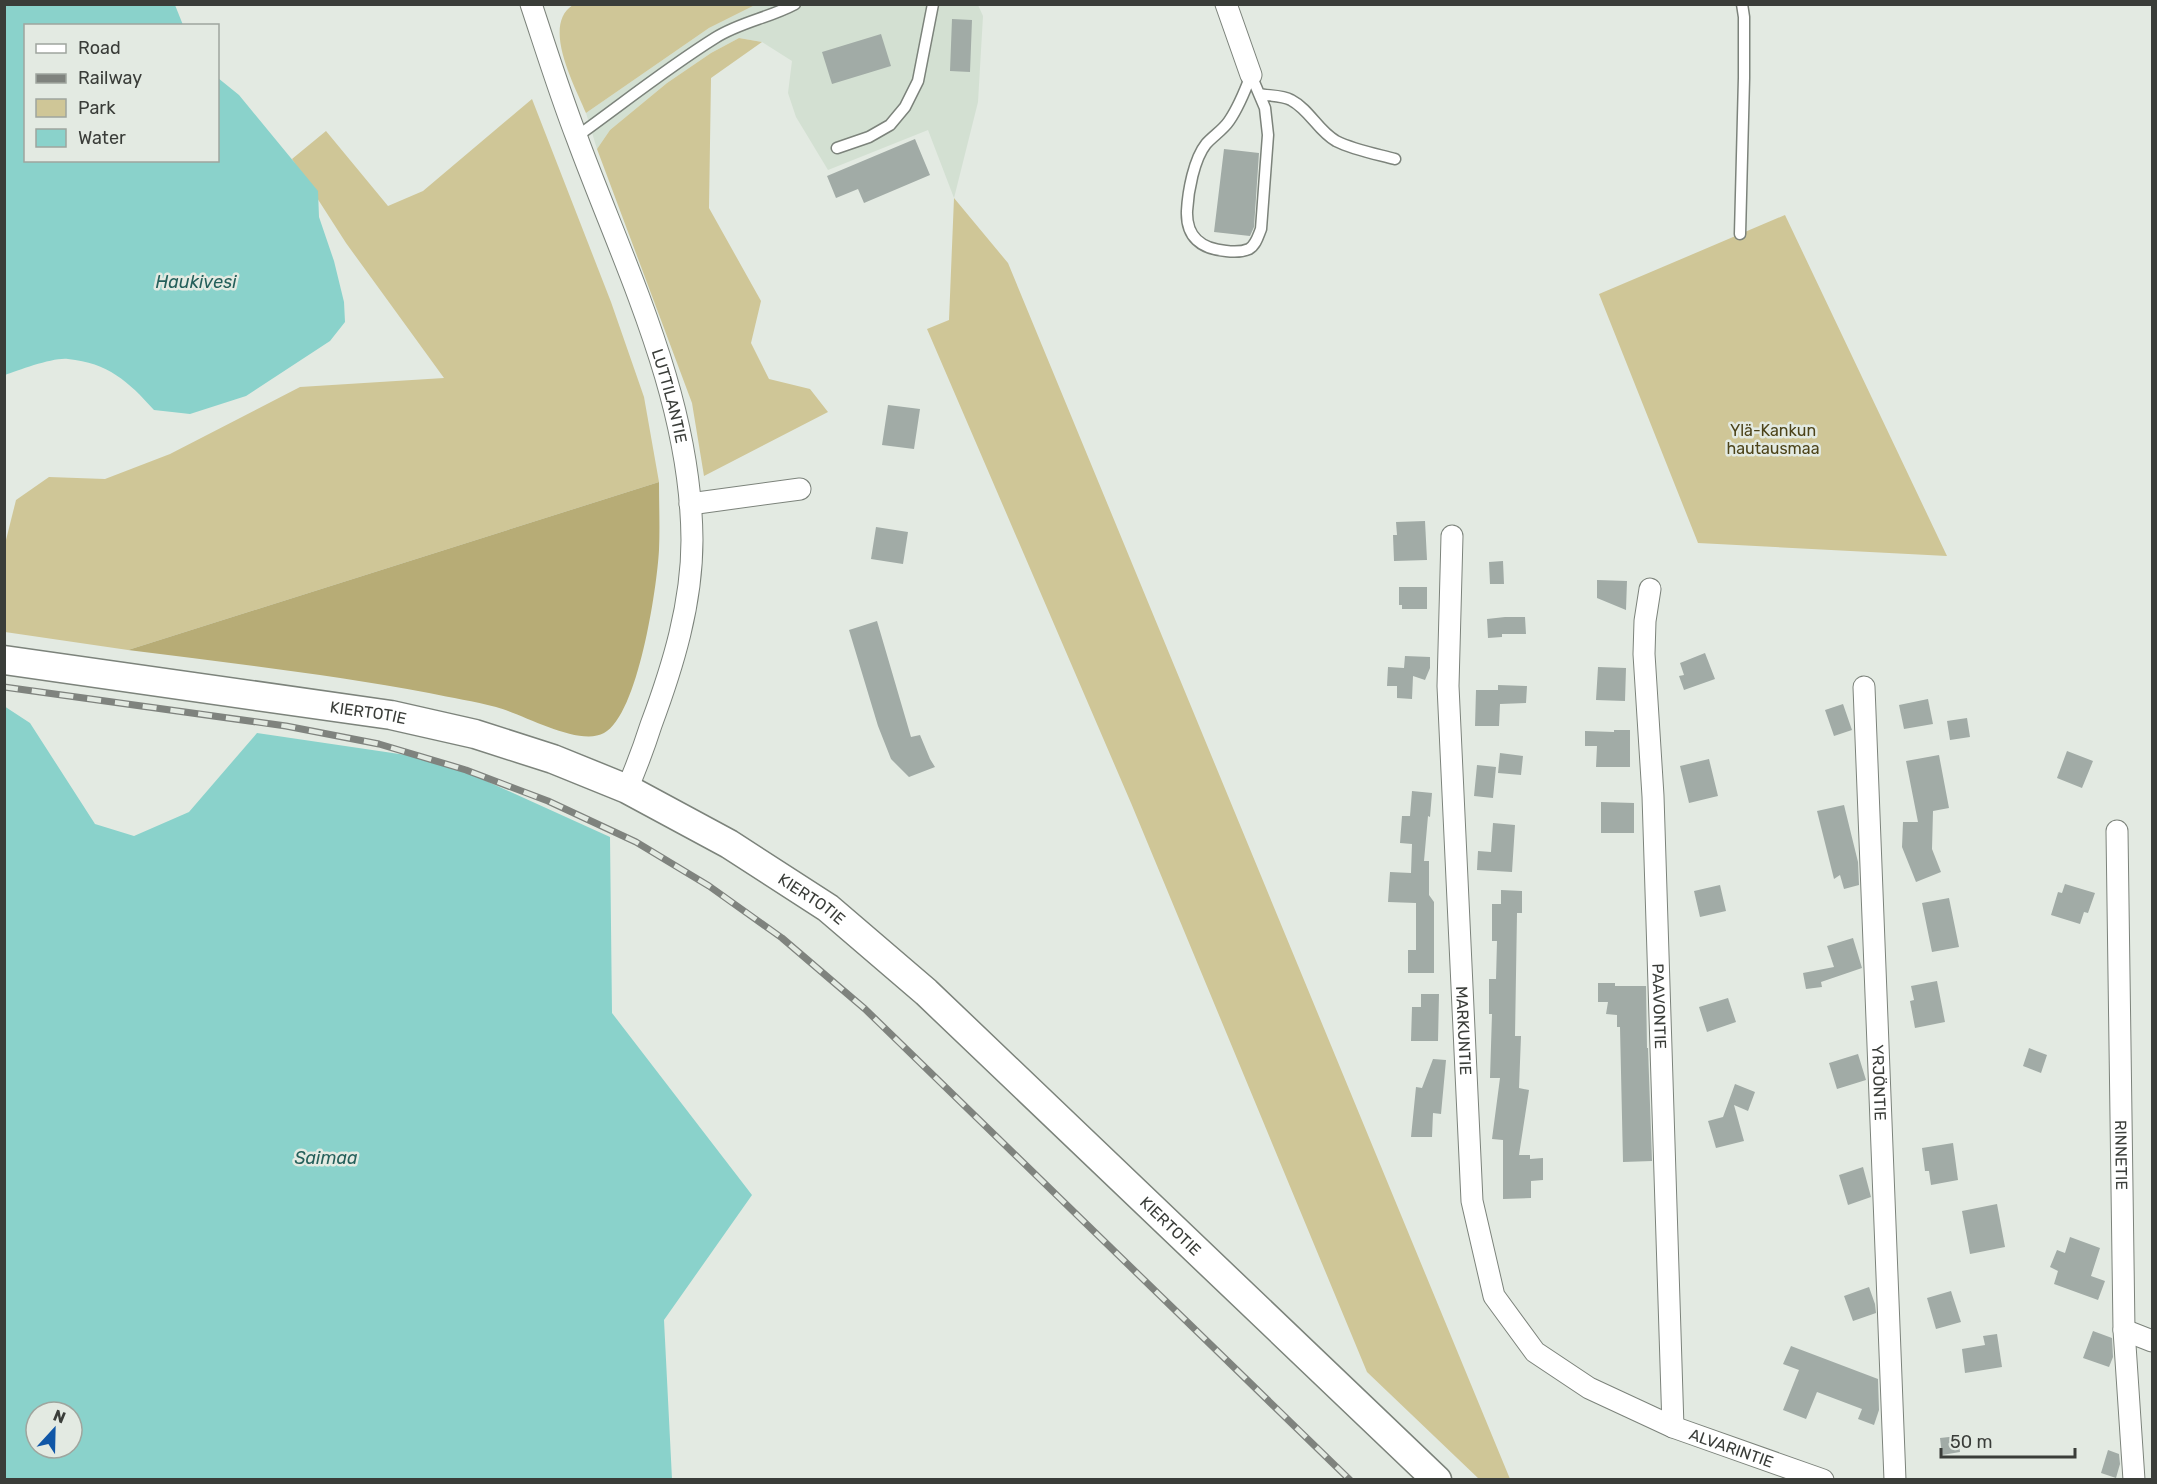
<svg xmlns="http://www.w3.org/2000/svg" width="2157" height="1484" font-family="Rubik,sans-serif">
<style>
.built{fill:#d3e0d2}
.green{fill:#cfc697}
.forest{fill:#b7ac76}
.water{fill:#8ad2cb;fill-rule:evenodd}
.building{fill:#a1aba6}
.lines{fill:none;stroke-linecap:round;stroke-linejoin:round}
.lane-casing{stroke:#7c837b;stroke-width:13}
.street-casing{stroke:#7c837b;stroke-width:23}
.secondary-casing{stroke:#7c837b;stroke-width:31}
.lane{stroke:#fff;stroke-width:10}
.street{stroke:#fff;stroke-width:21}
.secondary{stroke:#fff;stroke-width:28}
.rail-casing{stroke:#7f837e;stroke-width:7}
.rail{stroke:#e3eae2;stroke-width:4.5;stroke-dasharray:14;stroke-linecap:butt}
.labels{text-anchor:middle;dominant-baseline:central;stroke-width:5;stroke-linejoin:round;paint-order:stroke}
.street-label{font-size:16px;fill:#3a3d39;stroke:#e3eae2}
.park-label{font-size:16px;fill:#4c4319;stroke:#e3eae2}
.water-label{font-size:18px;font-style:italic;fill:#25605b;stroke:#e3eae2}
</style>
<rect width="100%" height="100%" fill="#e3eae2"/>
<!-- built -->
<path class="built" d="M 755,5 L 978,5 L 983,16 L 978,102 L 954,198 L 928,130 L 828,170 L 796,117 L 788,93 L 792,61 L 762,42 L 739,38 L 711,53 L 667,83 L 610,130 L 597,149 L 586,113 L 709,28 Z"/>
<!-- green -->
<path class="green" d="M 573,5 L 573,4 L 755,5 L 709,28 L 586,113 C 575,86 541,25 573,5 Z
M 739,38 L 762,42 L 711,78 L 709,208 L 761,301 L 751,343 L 769,379 L 810,389 L 828,412 L 704,476 L 692,403 L 597,149 L 610,130 L 667,83 L 711,53 Z
M 532,99 L 611,302 L 644,397 L 659,482 L 128,650 L 5,632 L 5,544 L 16,500 L 49,477 L 105,479 L 170,454 L 300,387 L 444,378 L 346,243 L 292,159 L 326,131 L 388,206 L 423,191 Z
M 954,198 L 1008,263 L 1510,1479 L 1479,1479 L 1367,1372 L 1131,803 L 927,329 L 949,320 Z
M 1785,215 L 1947,556 L 1698,543 L 1599,294 Z"/>
<!-- forest -->
<path class="forest" d="M 659,482 C 659,505 660,528 659,550 C 657,588 638,715 604,733 C 579,747 523,714 496,707 C 474,701 452,698 429,693 C 330,674 229,663 128,650 Z"/>
<!-- water -->
<path class="water" d="M 4,5 L 175,5 L 183,25 L 26,26 L 26,160 L 218,160 L 218,78 L 239,95 L 318,191 L 319,217 L 334,261 L 344,302 L 345,322 L 330,341 L 246,396 L 190,414 L 154,410 C 128,381 108,363 68,359 C 54,357 19,370 5,375 Z
M 4,706 L 30,723 L 95,824 L 134,836 L 189,812 L 257,733 L 440,760 L 610,837 L 612,1013 L 752,1195 L 664,1320 L 672,1479 L 5,1479 ZM 36,1412 L 72,1412 L 72,1448 L 36,1448 Z"/>
<!-- building -->
<path class="building" d="M 952,19 L 972,20 L 970,72 L 950,71 Z
M 881,34 L 891,66 L 832,84 L 822,52 Z
M 915,139 L 930,175 L 864,203 L 858,189 L 836,198 L 827,176 Z
M 1224,149 L 1259,153 L 1254,227 L 1250,236 L 1214,232 Z
M 888,405 L 920,409 L 914,449 L 882,445 Z
M 1425,521 L 1427,560 L 1394,561 L 1393,535 L 1397,535 L 1396,522 Z
M 876,527 L 908,532 L 903,564 L 871,559 Z
M 1503,561 L 1504,584 L 1490,584 L 1489,562 Z
M 1597,580 L 1627,581 L 1626,610 L 1597,598 Z
M 1399,587 L 1427,587 L 1427,609 L 1402,609 L 1402,605 L 1399,605 Z
M 1505,617 L 1525,617 L 1526,634 L 1502,634 L 1502,637 L 1488,638 L 1487,619 Z
M 877,621 L 911,737 L 920,735 L 930,759 L 935,767 L 909,777 L 891,759 L 878,726 L 849,630 Z
M 1705,653 L 1715,679 L 1684,690 L 1679,676 L 1684,675 L 1680,663 Z
M 1405,656 L 1430,657 L 1430,668 L 1425,680 L 1413,676 L 1412,699 L 1397,698 L 1397,686 L 1387,686 L 1388,667 L 1404,668 Z
M 1598,667 L 1626,668 L 1625,701 L 1596,700 Z
M 1498,685 L 1527,686 L 1526,703 L 1500,704 L 1499,726 L 1475,726 L 1476,690 L 1498,690 Z
M 1928,699 L 1933,724 L 1904,729 L 1899,705 Z
M 1843,704 L 1852,730 L 1834,736 L 1825,710 Z
M 1967,718 L 1970,737 L 1950,740 L 1947,721 Z
M 1614,730 L 1630,730 L 1630,767 L 1596,767 L 1597,746 L 1585,746 L 1585,731 L 1614,732 Z
M 2067,751 L 2093,761 L 2082,788 L 2057,778 Z
M 1500,753 L 1523,756 L 1521,775 L 1498,773 Z
M 1939,755 L 1949,808 L 1933,811 L 1932,849 L 1941,872 L 1916,882 L 1902,847 L 1903,822 L 1918,822 L 1906,761 Z
M 1709,759 L 1718,796 L 1689,803 L 1680,766 Z
M 1477,765 L 1496,767 L 1493,798 L 1474,796 Z
M 1412,791 L 1432,793 L 1430,817 L 1428,816 L 1424,861 L 1429,861 L 1429,895 L 1434,902 L 1434,973 L 1408,973 L 1408,950 L 1416,950 L 1416,903 L 1388,902 L 1390,872 L 1411,873 L 1412,844 L 1400,843 L 1402,816 L 1410,816 Z
M 1601,802 L 1634,803 L 1634,833 L 1601,833 Z
M 1844,805 L 1858,862 L 1859,885 L 1844,889 L 1840,875 L 1834,879 L 1817,811 Z
M 1493,823 L 1515,825 L 1512,872 L 1477,870 L 1478,851 L 1491,852 Z
M 2065,884 L 2095,893 L 2088,913 L 2084,912 L 2080,924 L 2051,915 L 2058,892 L 2062,893 Z
M 1720,885 L 1726,911 L 1700,917 L 1694,891 Z
M 1501,890 L 1522,891 L 1522,913 L 1517,913 L 1515,1036 L 1521,1036 L 1519,1088 L 1529,1090 L 1519,1155 L 1530,1155 L 1530,1159 L 1543,1158 L 1543,1180 L 1531,1181 L 1531,1198 L 1503,1199 L 1503,1140 L 1492,1139 L 1500,1078 L 1490,1078 L 1492,1014 L 1489,1014 L 1489,979 L 1496,979 L 1497,941 L 1492,941 L 1492,904 L 1501,904 Z
M 1949,898 L 1959,947 L 1932,952 L 1922,903 Z
M 1853,938 L 1862,968 L 1821,982 L 1822,987 L 1806,989 L 1803,973 L 1834,967 L 1827,946 Z
M 1937,981 L 1945,1022 L 1915,1028 L 1910,1001 L 1914,1000 L 1911,986 Z
M 1598,983 L 1615,983 L 1615,986 L 1646,986 L 1647,1048 L 1648,1048 L 1652,1161 L 1623,1162 L 1620,1027 L 1617,1027 L 1617,1015 L 1606,1014 L 1608,1002 L 1598,1002 Z
M 1421,994 L 1439,994 L 1438,1041 L 1411,1041 L 1412,1007 L 1421,1007 Z
M 1728,998 L 1736,1022 L 1707,1032 L 1699,1007 Z
M 2029,1048 L 2047,1055 L 2041,1073 L 2023,1066 Z
M 1858,1054 L 1866,1080 L 1837,1089 L 1829,1063 Z
M 1433,1059 L 1446,1060 L 1441,1114 L 1433,1113 L 1432,1137 L 1411,1137 L 1416,1087 L 1422,1088 Z
M 1735,1084 L 1755,1092 L 1748,1111 L 1734,1105 L 1744,1141 L 1716,1148 L 1708,1121 L 1723,1117 Z
M 1953,1143 L 1958,1180 L 1931,1185 L 1929,1171 L 1925,1171 L 1922,1148 Z
M 1863,1167 L 1871,1197 L 1848,1205 L 1839,1175 Z
M 1997,1204 L 2005,1247 L 1970,1254 L 1962,1211 Z
M 2070,1237 L 2100,1248 L 2091,1276 L 2105,1281 L 2098,1300 L 2054,1284 L 2058,1271 L 2050,1267 L 2057,1250 L 2065,1253 Z
M 1869,1287 L 1875,1304 L 1876,1313 L 1853,1321 L 1844,1296 Z
M 1951,1291 L 1961,1322 L 1936,1329 L 1927,1298 Z
M 2093,1331 L 2112,1338 L 2113,1357 L 2109,1367 L 2083,1358 Z
M 1997,1334 L 2002,1367 L 1965,1373 L 1962,1349 L 1985,1345 L 1983,1336 Z
M 1791,1346 L 1878,1379 L 1879,1410 L 1874,1425 L 1858,1419 L 1862,1409 L 1817,1392 L 1806,1419 L 1783,1410 L 1799,1370 L 1783,1364 Z
M 1958,1436 L 1960,1452 L 1942,1455 L 1940,1438 Z
M 2108,1450 L 2119,1454 L 2120,1464 L 2116,1478 L 2101,1473 Z"/>
<g class="lines">
<!-- lane casing -->
<g class="lane-casing">
<path id="lane" d="M 1251,75 L 1265,108 L 1268,135 L 1261,229 C 1258,236 1256,245 1249,249 C 1242,252 1234,252 1226,251 C 1201,249 1186,237 1187,211 C 1188,191 1194,159 1206,144 C 1213,136 1223,130 1229,121 C 1238,108 1245,91 1251,75 Z
M 1259,94 C 1269,96 1282,95 1291,100 C 1310,110 1318,131 1336,141 C 1354,150 1376,154 1395,159
M 576,137 C 622,104 667,68 715,38 C 740,22 769,18 795,4
M 837,148 L 869,137 L 890,125 L 905,107 L 918,81 L 933,4
M 1740,234 L 1744,78 L 1744,17 L 1742,4"/>
</g>
<!-- street casing -->
<g class="street-casing">
<g id="street">
<path id="s1" d="M 531,4 C 546,49 560,94 577,138 C 625,268 691,397 692,540 C 692,604 673,666 651,725 C 644,747 636,768 627,789"/>
<path d="M 1226,4 L 1251,75"/>
<path d="M 690,504 L 800,489"/>
<path id="s2" d="M 1452,536 L 1448,686 L 1472,1201 L 1494,1296 L 1535,1352 L 1589,1388 L 1673,1427 L 1823,1480"/>
<path id="s3" d="M 1650,589 L 1645,621 L 1644,654 L 1653,796 L 1673,1427"/>
<path id="s4" d="M 1864,687 L 1895,1480"/>
<path id="s5" d="M 2117,831 L 2124,1330 L 2134,1480"/>
<path d="M 2124,1330 L 2152,1341"/>
</g>
</g>
<!-- secondary casing -->
<g class="secondary-casing">
<g id="secondary">
<path id="s6" d="M 4,660 L 391,715 L 475,734 L 553,759 L 627,789 L 729,844 L 828,908 L 926,992 L 1437,1480"/>
</g>
</g>
<!-- lane -->
<use href="#lane" class="lane"/>
<!-- street -->
<use href="#street" class="street"/>
<!-- secondary -->
<use href="#secondary" class="secondary"/>
<!-- rail casing -->
<g class="rail-casing">
<path id="rail" d="M 4,687 L 286,726 L 379,744 L 466,770 L 548,801 L 636,842 L 709,886 L 782,938 L 865,1009 L 1350,1480"/>
</g>
<!-- rail -->
<use href="#rail" class="rail"/>
</g>
<g class="labels">
<!-- street labels -->
<g class="street-label">
<text stroke="none"><textPath href="#s1" startOffset="416">LUTTILANTIE</textPath></text>
<text stroke="none"><textPath href="#s6" startOffset="368">KIERTOTIE</textPath></text>
<text stroke="none"><textPath href="#s6" startOffset="854">KIERTOTIE</textPath></text>
<text stroke="none"><textPath href="#s3" startOffset="418">PAAVONTIE</textPath></text>
<text stroke="none"><textPath href="#s2" startOffset="495">MARKUNTIE</textPath></text>
<text stroke="none"><textPath href="#s4" startOffset="396">YRJÖNTIE</textPath></text>
<text stroke="none"><textPath href="#s5" startOffset="324">RINNETIE</textPath></text>
<text stroke="none"><textPath href="#s6" startOffset="1340">KIERTOTIE</textPath></text>
<text stroke="none"><textPath href="#s2" startOffset="1052">ALVARINTIE</textPath></text>
</g>
<!-- park labels -->
<g class="park-label">
<text x="1773" y="430">Ylä-Kankun<tspan x="1773" dy="18">hautausmaa</tspan></text>
</g>
<!-- water labels -->
<g class="water-label">
<text x="196" y="282">Haukivesi</text>
<text x="326" y="1158">Saimaa</text>
</g>
</g>
<!-- border -->
<rect width="2157" height="1484" fill="none" stroke="#3a3d39" stroke-width="12"/>
<!-- legend -->
<rect x="24" y="24" width="195" height="138" fill="#e3eae2" stroke="#9fa59e" stroke-width="1.5"/>
<rect x="36" y="44" width="30" height="9" fill="#ffffff" stroke="#9fa59e" stroke-width="1.5"/>
<text x="78" y="54" font-size="18" fill="#3a3d39">Road</text>
<rect x="36" y="74" width="30" height="9" fill="#7f837e" stroke="#9fa59e" stroke-width="1.5"/>
<text x="78" y="84" font-size="18" fill="#3a3d39">Railway</text>
<rect x="36" y="99" width="30" height="18" fill="#cfc697" stroke="#9fa59e" stroke-width="1.5"/>
<text x="78" y="114" font-size="18" fill="#3a3d39">Park</text>
<rect x="36" y="129" width="30" height="18" fill="#8ad2cb" stroke="#9fa59e" stroke-width="1.5"/>
<text x="78" y="144" font-size="18" fill="#3a3d39">Water</text>
<!-- north arrow -->
<g transform="translate(54 1430) rotate(22)"><circle r="28" fill="#e3eae2" stroke="#9fa59e" stroke-width="1.5"/>
<path d="M0-4.5L10 22L0 15L-10 22Z" fill="#1057a7"/>
<text y="-9" font-size="16" font-weight="bold" text-anchor="middle" fill="#3a3d39">N</text>
</g>
<!-- scale -->
<path d="M1941 1448v9h134v-9" fill="none" stroke="#3a3d39" stroke-width="3"/>
<text x="1950" y="1448" font-size="18" fill="#3a3d39" stroke="#e3eae2" stroke-width="4.5" paint-order="stroke">50 m</text>
</svg>
